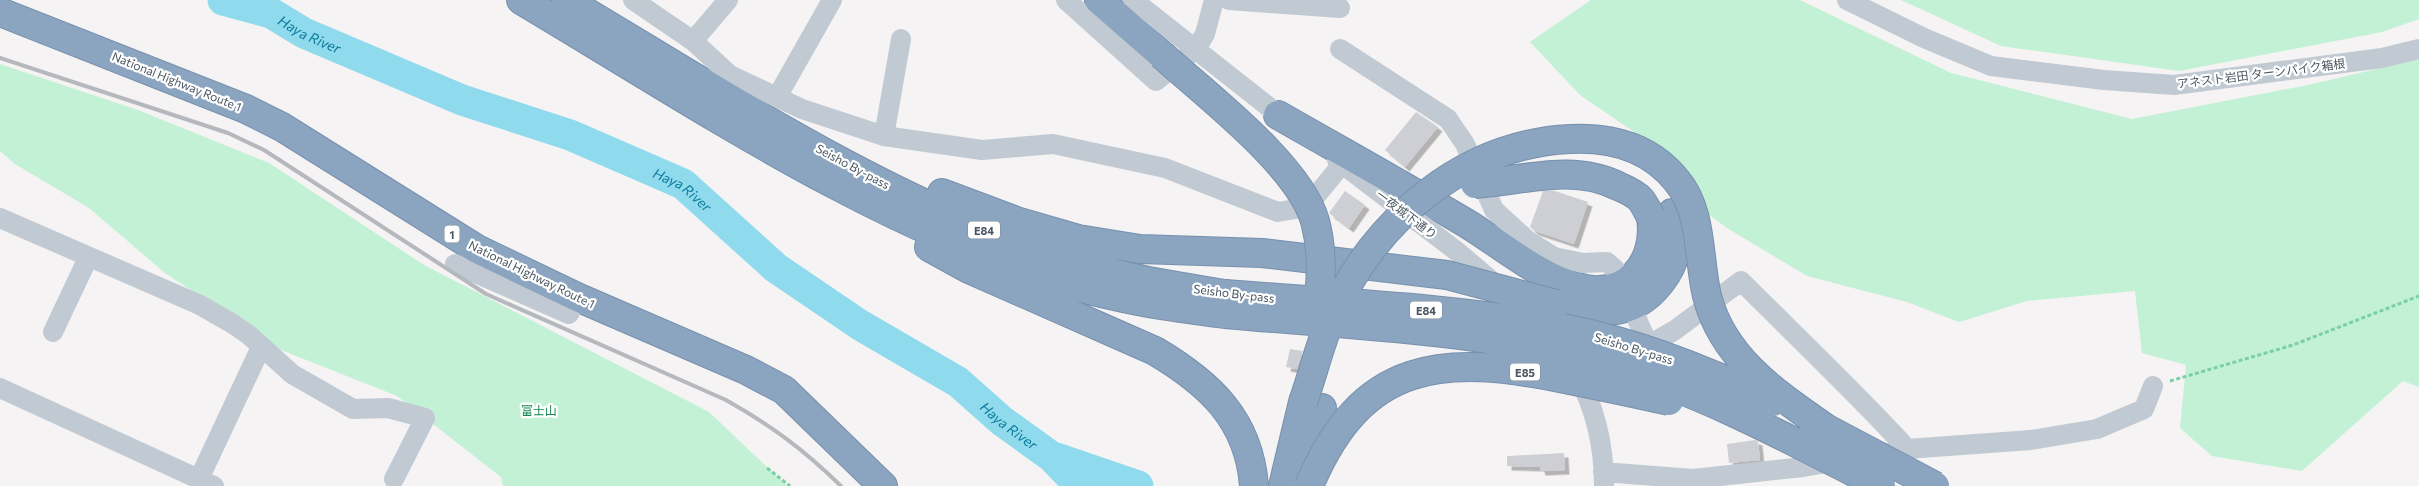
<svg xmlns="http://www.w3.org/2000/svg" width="2419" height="486" font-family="Commissioner,'Noto Sans JP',sans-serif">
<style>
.green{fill:#c3f1d5}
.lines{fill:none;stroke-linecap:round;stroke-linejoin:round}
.river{stroke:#90daee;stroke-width:31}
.building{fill:#cdcfd5;filter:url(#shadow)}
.highway-casing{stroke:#7690ad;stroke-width:30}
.path{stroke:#7ad0a6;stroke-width:3;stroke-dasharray:4 2.5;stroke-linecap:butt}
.minor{stroke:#c1cad2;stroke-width:20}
.highway{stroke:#8ba5c1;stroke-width:28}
.rail{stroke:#b5b8bd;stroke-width:4}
.highway-bridge-casing{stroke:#7690ad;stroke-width:30;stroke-linecap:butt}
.highway-bridge{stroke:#8ba5c1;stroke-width:28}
.labels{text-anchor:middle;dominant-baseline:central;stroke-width:4.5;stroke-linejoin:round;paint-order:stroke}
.shield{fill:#fff;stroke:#808990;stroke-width:1}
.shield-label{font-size:11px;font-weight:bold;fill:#4a5661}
.street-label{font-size:12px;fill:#4a5661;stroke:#fff}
.park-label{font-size:12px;fill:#17864f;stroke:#fff}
.water-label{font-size:14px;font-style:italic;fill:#0c7c9b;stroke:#fff}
</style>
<defs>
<filter id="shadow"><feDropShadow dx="4.5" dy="4.5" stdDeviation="0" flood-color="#0004"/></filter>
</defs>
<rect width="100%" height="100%" fill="#f5f3f3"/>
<!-- green -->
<path class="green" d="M 1591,0 L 1800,0 L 1951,73 L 2132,119 L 2308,85 L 2419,59 L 2419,387 L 2403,381 L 2302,471 L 2212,456 L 2180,428 L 2186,365 L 2142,353 L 2135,291 L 2027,301 L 1959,322 L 1907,302 L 1807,276 L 1727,228 L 1704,211 L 1662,151 L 1580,95 L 1530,42 Z
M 1901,0 L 2419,0 L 2419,19 L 2382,32 L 2179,71 L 2001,46 Z
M 0,64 L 138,110 L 269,163 L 424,265 L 709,412 L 787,486 L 503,486 L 501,477 L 397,396 L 281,350 L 165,273 L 89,208 L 15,164 L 0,151 Z"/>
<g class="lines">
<!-- river -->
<g class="river">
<path id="s1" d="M 223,0 L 271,13 L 304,33 L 462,100 L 570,135 L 683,184 L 776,268 L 860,325 L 958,382 L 1002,421 L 1052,457 L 1080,486"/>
<path d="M 1056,458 L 1138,486"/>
</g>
</g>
<!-- building -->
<path class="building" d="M 1416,112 L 1438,127 L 1405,167 L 1385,150 Z
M 1345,191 L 1365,205 L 1349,228 L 1329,213 Z
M 1543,191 L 1555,191 L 1588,202 L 1574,244 L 1535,231 L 1530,227 Z
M 1290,349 L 1303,351 L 1297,369 L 1286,367 Z
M 1755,440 L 1758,441 L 1760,460 L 1729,463 L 1727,444 Z
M 1564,453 L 1565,470 L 1541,471 L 1540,467 L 1507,466 L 1507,456 Z"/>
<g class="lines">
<!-- highway casing -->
<g class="highway-casing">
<path id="highway" d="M 521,0 C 696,104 871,223 1068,284 C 1119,300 1172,307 1225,314
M 566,0 C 726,95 885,201 1063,259 C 1116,277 1170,285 1225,294
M 1099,0 L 1162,55
M 0,12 L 246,109 L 282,127 L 477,249 L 577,297 L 746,370 L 784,390 L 883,486
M 1278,115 C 1341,151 1404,186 1466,223 C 1499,243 1540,278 1577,287 C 1625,301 1658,264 1651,217
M 942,193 L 1019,222 L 1078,239 L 1140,249 L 1262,253 L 1447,275
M 929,247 L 969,269 L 1155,351 C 1209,383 1249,419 1254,486
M 1556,304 C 1576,308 1597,313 1617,310 C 1650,305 1678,269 1677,236 C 1677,228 1674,220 1672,213
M 1306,482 L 1322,408
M 1283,486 L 1303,402"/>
</g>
<!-- path -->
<path class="path" d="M 2170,381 L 2293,345 L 2419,296
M 767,468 L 790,486"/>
<!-- minor -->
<path class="minor" d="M 633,0 L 693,41 L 730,75 L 802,109 L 884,136 L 982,150 L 1053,144 L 1165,168 L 1278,212 L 1307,207 L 1342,164
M 1066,0 L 1156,81 L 1195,50 L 1205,34 L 1214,0
M 1133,0 L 1288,122
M 1229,0 L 1340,8
M 1847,0 L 1924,38 L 1991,66 L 2104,80 L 2174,85 L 2382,58 L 2419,49
M 693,41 L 728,0
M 1340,49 L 1448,119 L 1465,144 L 1494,210 L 1527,240 L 1554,257 L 1583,263 L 1607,262 L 1615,269
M 777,97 L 832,0
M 884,136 L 901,39
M 1337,160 L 1459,253 L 1499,287
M 0,218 L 200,305 L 233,324 L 249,335 L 292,374 L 353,409 L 388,408 L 425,418 L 394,479
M 455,264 L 569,314 L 577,297
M 1636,317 L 1649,346
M 53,332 L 88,258
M 1637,352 L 1675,330 L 1741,281 C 1795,335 1850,387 1902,443 L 1902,450
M 1576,373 C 1595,407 1604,447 1604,486
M 0,388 L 214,486
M 1871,456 L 1907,449 L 2031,440 L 2097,429 L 2144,409 L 2153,386
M 1603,472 L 1693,479 L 1803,467 L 1838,461
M 199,479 L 261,347"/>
<!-- highway -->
<use href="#highway" class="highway"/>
<!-- rail -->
<path class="rail" d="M 0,58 L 228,133 L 264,150 L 486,294 L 726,400 C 772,426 803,449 841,486"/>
<!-- highway-bridge casing -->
<g class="highway-bridge-casing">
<path id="highway-bridge" d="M 1162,55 C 1206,95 1299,165 1315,221 C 1324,255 1321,286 1316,319
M 1475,184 C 1523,181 1572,163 1618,186 C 1625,189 1636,194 1641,200 C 1645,205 1648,212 1651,217
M 1447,275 L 1556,304
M 1225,294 C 1337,303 1452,307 1563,328 C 1636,342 1707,370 1773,402
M 1225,314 C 1357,326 1493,329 1620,368 C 1711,396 1796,443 1881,486
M 1303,402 C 1313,374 1320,343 1332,316 C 1373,221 1464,144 1570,139 C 1612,137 1650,147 1677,181 C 1703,212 1698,259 1707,296 C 1723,359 1777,394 1827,429
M 1812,421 L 1935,486
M 1309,486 C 1362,359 1443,354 1565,379 C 1600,386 1634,393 1669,401"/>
</g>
<!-- highway-bridge -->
<use href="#highway-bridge" class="highway-bridge"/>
</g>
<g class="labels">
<!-- shield labels -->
<g class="shield">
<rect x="968" y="221.5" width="32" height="17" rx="4"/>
<rect x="444.5" y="225.5" width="15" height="17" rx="4"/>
<rect x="1410" y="301.5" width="32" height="17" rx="4"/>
<rect x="1510" y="363.5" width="30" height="17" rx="4"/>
</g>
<g class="shield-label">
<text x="984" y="230">E84</text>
<text x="452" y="234">1</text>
<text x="1426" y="310">E84</text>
<text x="1525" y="372">E85</text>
</g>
<!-- street labels -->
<g class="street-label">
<text transform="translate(2261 73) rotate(-7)">アネスト岩田 ターンパイク箱根</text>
<text transform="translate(177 81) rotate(22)">National Highway Route 1</text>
<text transform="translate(853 166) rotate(28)">Seisho By-pass</text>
<text transform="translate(1407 214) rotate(37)">一夜城下通り</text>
<text transform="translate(532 274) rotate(26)">National Highway Route 1</text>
<text transform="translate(1234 293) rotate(7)">Seisho By-pass</text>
<text transform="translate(1634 348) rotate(17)">Seisho By-pass</text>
</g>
<!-- park labels -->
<g class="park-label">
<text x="539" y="410">富士山</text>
</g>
<!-- water labels -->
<g class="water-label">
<text stroke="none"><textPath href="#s1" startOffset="94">Haya River</textPath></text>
<text stroke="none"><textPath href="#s1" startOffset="499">Haya River</textPath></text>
<text stroke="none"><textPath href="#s1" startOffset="904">Haya River</textPath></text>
</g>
</g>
</svg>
